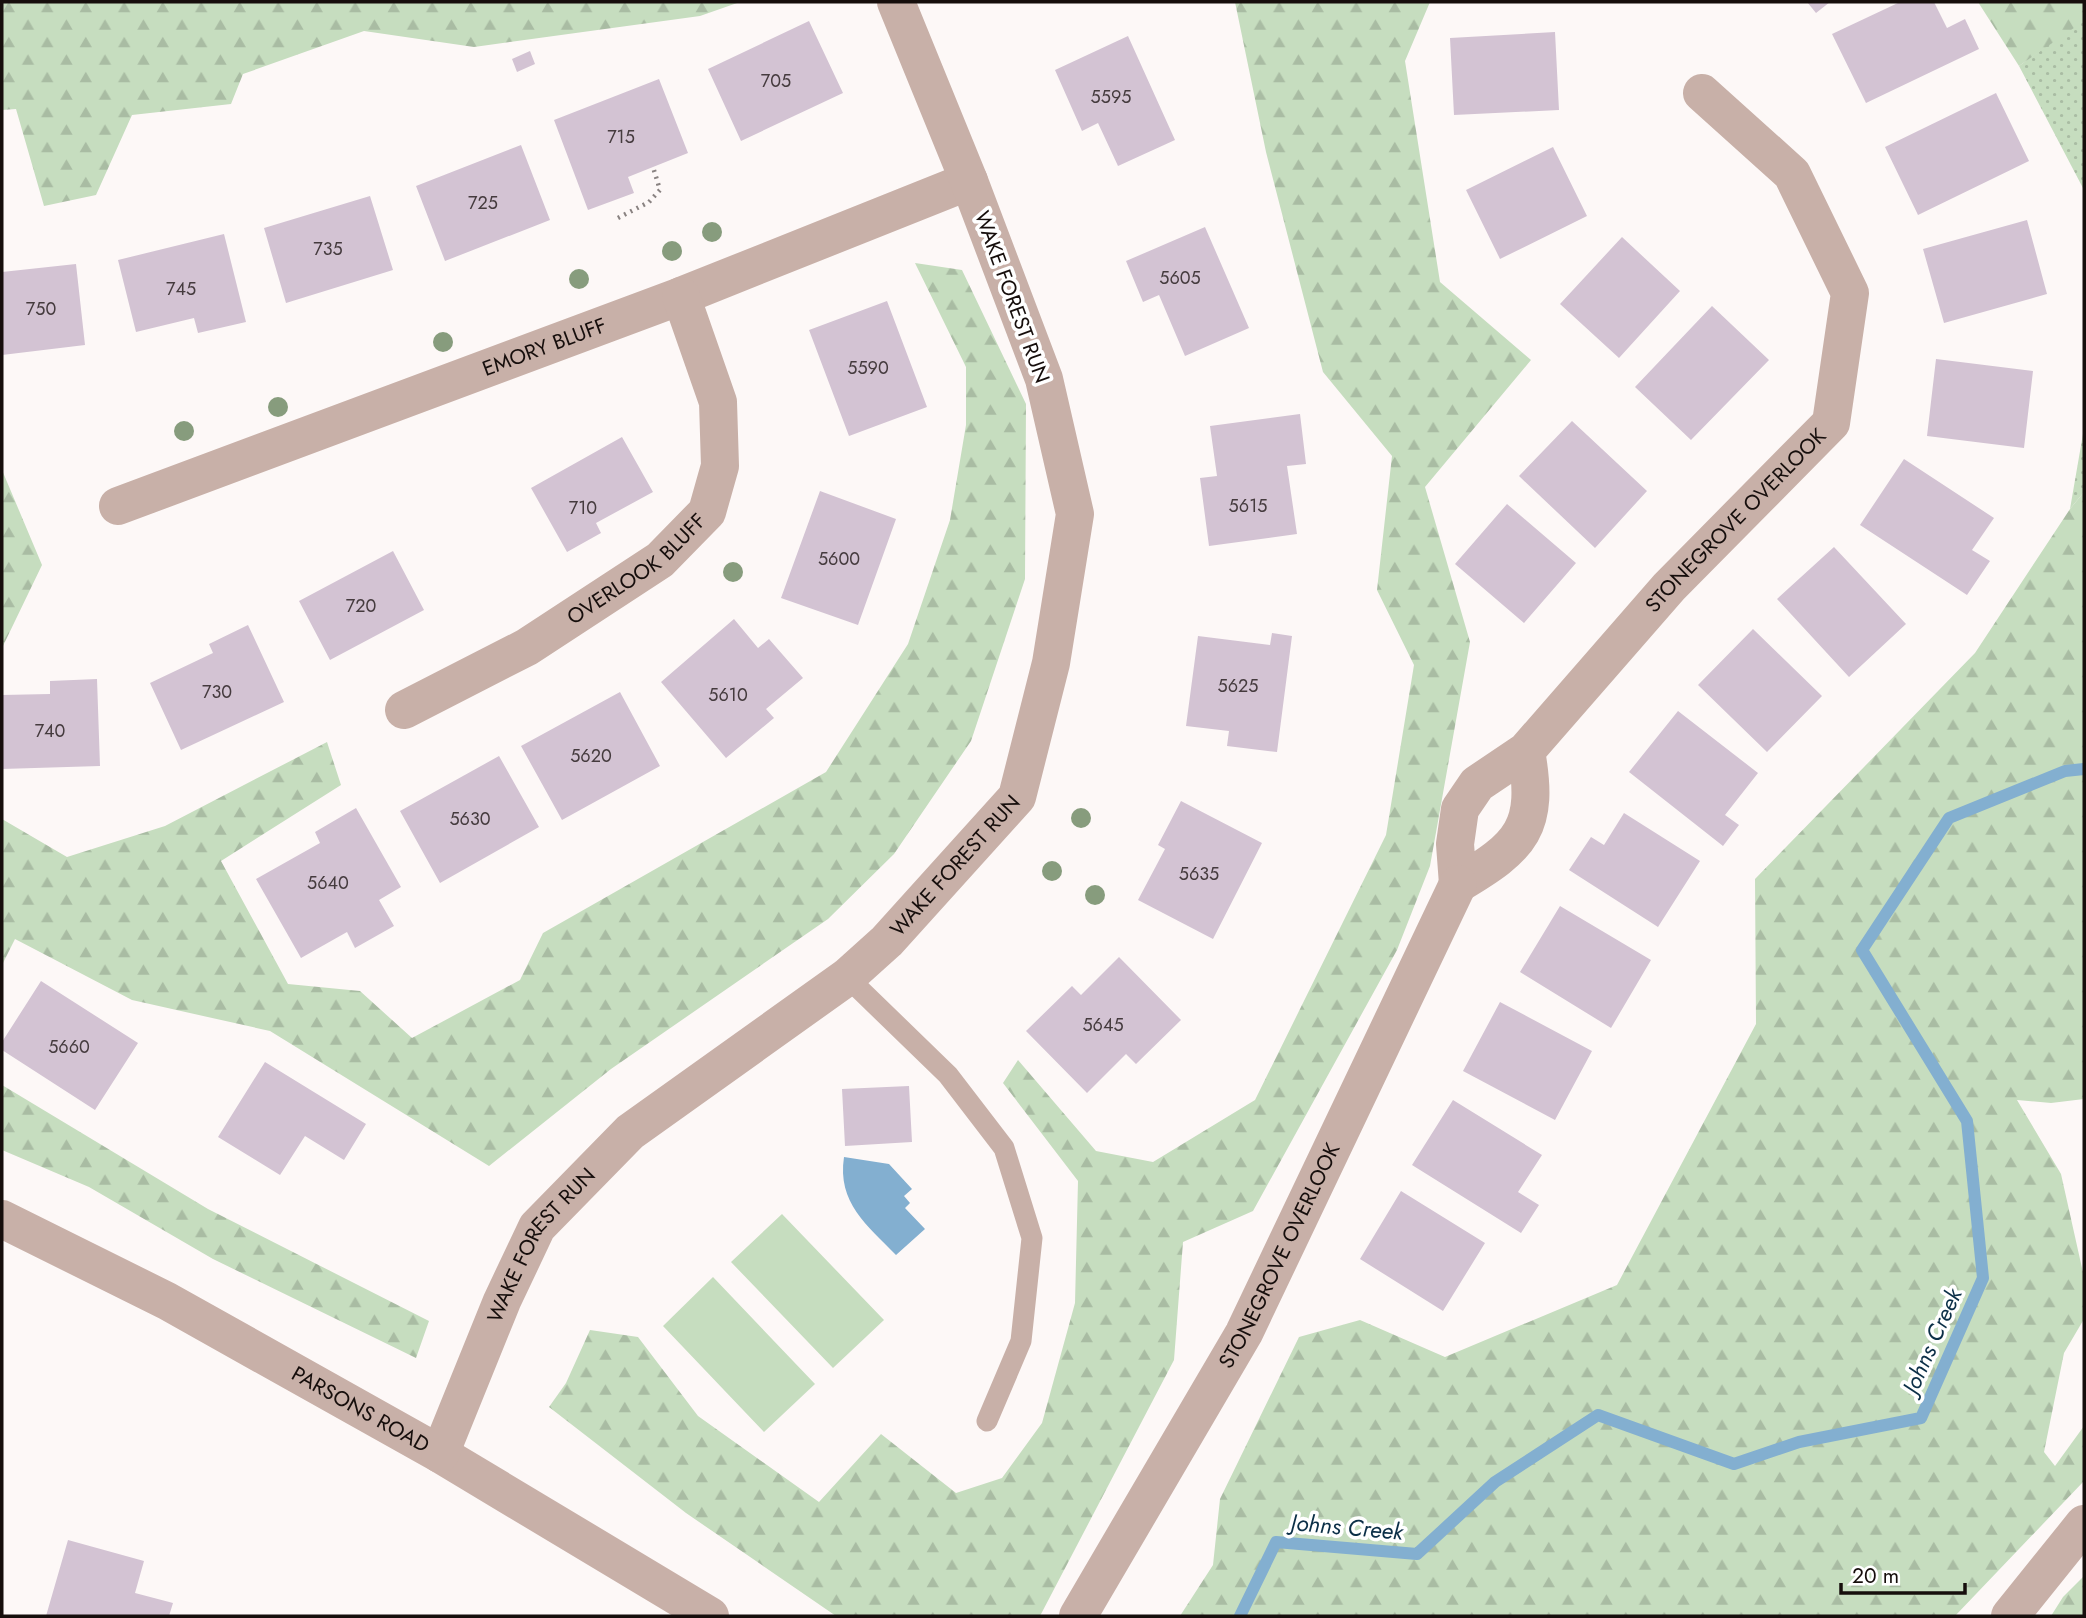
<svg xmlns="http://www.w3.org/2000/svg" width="2086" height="1618" font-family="Jost,sans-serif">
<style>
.grass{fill:url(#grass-dots)}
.forest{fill:url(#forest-firs)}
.pitch{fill:#c6ddbf}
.water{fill:#83afd0}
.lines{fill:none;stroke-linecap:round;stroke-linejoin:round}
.stream{stroke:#83afd0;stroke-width:12}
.building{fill:#d3c3d3}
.path{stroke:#898281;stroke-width:4.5;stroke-dasharray:2 5;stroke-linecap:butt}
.lane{stroke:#c8b0a8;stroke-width:21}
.street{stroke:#c8b0a8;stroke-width:38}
.tree{fill:#879c7d}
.labels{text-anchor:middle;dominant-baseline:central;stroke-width:7;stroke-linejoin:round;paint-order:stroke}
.number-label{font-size:18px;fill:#453b3e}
.street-label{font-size:21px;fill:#160e0c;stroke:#fff}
.water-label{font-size:23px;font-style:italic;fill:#0b2f47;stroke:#fff}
</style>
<defs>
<pattern id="grass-dots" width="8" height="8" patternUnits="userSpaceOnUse" patternTransform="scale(1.75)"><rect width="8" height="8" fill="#c6ddbf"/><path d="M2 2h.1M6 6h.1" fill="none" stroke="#a9bca3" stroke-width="1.8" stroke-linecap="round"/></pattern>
<pattern id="forest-firs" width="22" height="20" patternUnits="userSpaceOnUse" patternTransform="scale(1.75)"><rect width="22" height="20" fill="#c6ddbf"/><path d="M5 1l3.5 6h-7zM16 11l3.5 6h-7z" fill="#a9bca3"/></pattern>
</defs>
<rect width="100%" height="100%" fill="#fdf8f7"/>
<!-- grass -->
<path class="grass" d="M 2082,20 L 2084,21 L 2084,190 L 2019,66 Z
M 2084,428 L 2084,492 L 2070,509 Z"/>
<!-- forest -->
<path class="forest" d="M 2,2 L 740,2 L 700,16 L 474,47 L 364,31 L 243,74 L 231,104 L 132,115 L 96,195 L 44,206 L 16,109 L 2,110 Z
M 1235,2 L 1430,2 L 1405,61 L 1440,282 L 1531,360 L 1425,487 L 1470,642 L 1430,866 L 1397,950 L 1253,1211 L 1183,1242 L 1174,1360 L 1040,1616 L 836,1616 L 686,1513 L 549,1407 L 566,1383 L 590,1330 L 638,1337 L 698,1416 L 819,1502 L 881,1434 L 956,1493 L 1002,1478 L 1042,1423 L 1075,1303 L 1078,1181 L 1003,1083 L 1018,1060 L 1096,1151 L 1153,1162 L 1255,1100 L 1386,835 L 1414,665 L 1377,590 L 1392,456 L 1323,372 L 1266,152 Z
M 1978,2 L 2084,2 L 2084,21 L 2019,66 Z
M 915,263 L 962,270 L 1026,404 L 1025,579 L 971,741 L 894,854 L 828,919 L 611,1069 L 489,1166 L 270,1031 L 132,1000 L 15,939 L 2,965 L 2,819 L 67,857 L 165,826 L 327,742 L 341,785 L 221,861 L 288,984 L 360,991 L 412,1038 L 520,980 L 543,933 L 826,772 L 908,644 L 950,520 L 966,425 L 966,367 Z
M 2,470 L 42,565 L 2,648 Z
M 2084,492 L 2084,1099 L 2051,1103 L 2017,1100 L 2061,1174 L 2084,1277 L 2084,1319 L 2064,1353 L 2044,1452 L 2055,1466 L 2084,1426 L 2084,1481 L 1955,1616 L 1180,1616 L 1213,1565 L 1220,1499 L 1299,1337 L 1360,1320 L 1445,1357 L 1617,1285 L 1756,1024 L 1755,879 L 1975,653 L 2070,509 Z
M 2,1085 L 208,1209 L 429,1321 L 416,1358 L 213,1259 L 89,1187 L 2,1150 Z
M 2084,1576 L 2084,1616 L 2051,1616 L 2063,1597 Z"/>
<!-- pitch -->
<path class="pitch" d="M 782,1214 L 884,1320 L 833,1368 L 731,1262 Z
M 713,1277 L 815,1384 L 764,1432 L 663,1326 Z"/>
<!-- water -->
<path class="water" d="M 844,1157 L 889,1164 L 912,1189 L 904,1196 L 910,1203 L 905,1208 L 925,1229 L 896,1255 C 867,1225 837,1203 844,1157 Z"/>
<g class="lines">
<!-- stream -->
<path class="stream" d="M 1240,1616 L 1276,1542 L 1417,1554 L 1495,1482 L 1598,1415 L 1734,1464 L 1799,1442 L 1921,1418 L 1983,1278 L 1967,1121 L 1862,950 L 1949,818 L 2065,771 L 2084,769"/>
</g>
<!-- building -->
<path class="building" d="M 1807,2 L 1830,2 L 1816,13 Z
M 1900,2 L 1934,2 L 1947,28 L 1965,19 L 1979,49 L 1866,103 L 1832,34 Z
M 809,21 L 843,93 L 741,141 L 708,69 Z
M 1555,32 L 1559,110 L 1454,115 L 1450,38 Z
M 1128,36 L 1175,140 L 1118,166 L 1098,123 L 1082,131 L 1055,70 Z
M 530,51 L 535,64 L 517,72 L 512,59 Z
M 659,79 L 688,153 L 628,177 L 634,193 L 588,210 L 554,120 Z
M 1996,93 L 2029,161 L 1918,215 L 1885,147 Z
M 521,145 L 550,220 L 445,261 L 416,186 Z
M 1553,147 L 1587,216 L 1500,259 L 1466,190 Z
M 370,196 L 393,270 L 286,303 L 264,228 Z
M 2027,220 L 2047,294 L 1944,323 L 1923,249 Z
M 1205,227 L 1249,328 L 1185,356 L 1159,295 L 1143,302 L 1126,261 Z
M 224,234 L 246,322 L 198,333 L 194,318 L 136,332 L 118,260 Z
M 1622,237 L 1680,291 L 1619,358 L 1560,304 Z
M 76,264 L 85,345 L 2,355 L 2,272 Z
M 887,301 L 927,407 L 849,436 L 809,330 Z
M 1712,306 L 1769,360 L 1691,440 L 1635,387 Z
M 1936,359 L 2033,371 L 2024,448 L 1927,436 Z
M 1300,414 L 1306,464 L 1287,466 L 1297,534 L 1209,546 L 1200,478 L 1217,476 L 1210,426 Z
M 1572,421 L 1647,491 L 1595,548 L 1519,476 Z
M 622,437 L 653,492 L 596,523 L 601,533 L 567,552 L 531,488 Z
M 1904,459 L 1994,518 L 1972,550 L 1990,561 L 1967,595 L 1860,525 Z
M 820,491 L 896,519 L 858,625 L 781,598 Z
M 1507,504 L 1576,563 L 1524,623 L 1455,564 Z
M 1834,547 L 1906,624 L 1849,677 L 1777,599 Z
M 393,551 L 424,610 L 330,660 L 299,601 Z
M 734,619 L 758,648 L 769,639 L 803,678 L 766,709 L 774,718 L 726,758 L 661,682 Z
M 248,625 L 284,702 L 181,750 L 150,683 L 213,653 L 209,644 Z
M 1753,629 L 1822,696 L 1767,752 L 1698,685 Z
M 1272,633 L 1292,636 L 1277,752 L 1227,746 L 1229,731 L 1186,726 L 1198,636 L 1270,645 Z
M 97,679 L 100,766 L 2,769 L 2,695 L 50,694 L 50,681 Z
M 620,692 L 660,766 L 562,820 L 521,746 Z
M 1678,711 L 1758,773 L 1725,815 L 1739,825 L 1723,846 L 1629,772 Z
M 499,756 L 539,827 L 440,883 L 400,811 Z
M 1181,801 L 1262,843 L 1213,939 L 1138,900 L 1165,849 L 1158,845 Z
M 356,808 L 401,887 L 379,900 L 394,926 L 355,948 L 347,932 L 301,958 L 256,879 L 320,843 L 315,832 Z
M 1624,813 L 1700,861 L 1658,927 L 1569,870 L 1591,837 L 1604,845 Z
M 1560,906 L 1651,960 L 1611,1028 L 1520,972 Z
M 1119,957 L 1181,1020 L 1136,1064 L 1126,1054 L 1087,1093 L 1026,1031 L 1072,986 L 1081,995 Z
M 41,981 L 138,1043 L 95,1110 L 2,1050 L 2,1042 Z
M 1500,1002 L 1592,1051 L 1555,1120 L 1463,1071 Z
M 265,1062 L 366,1124 L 344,1160 L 305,1136 L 280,1175 L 218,1137 Z
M 909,1086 L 912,1142 L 845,1146 L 842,1089 Z
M 1453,1100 L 1542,1155 L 1518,1192 L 1539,1205 L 1521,1233 L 1412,1165 Z
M 1401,1191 L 1485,1243 L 1443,1311 L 1360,1259 Z
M 68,1540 L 144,1561 L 135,1593 L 173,1603 L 169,1616 L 46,1616 Z"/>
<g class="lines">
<!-- path -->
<path class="path" d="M 618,218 L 649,202 L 660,190 L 653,167"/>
<!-- lane -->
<path class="lane" d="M 847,977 L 948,1075 L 1004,1148 L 1032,1238 L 1021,1341 L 987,1421"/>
<!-- street -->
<g class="street">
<path id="s1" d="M 118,506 L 681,296 L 969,181"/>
<path id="s2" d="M 404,710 L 527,647 L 660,560 L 707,512 L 720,466 L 718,402 L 681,296"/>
<path id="s3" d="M 1526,751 C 1540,828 1522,846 1458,884 L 1455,844 L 1460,809 L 1477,784 L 1526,751 L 1669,587 L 1831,423 L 1850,293 L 1792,174 L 1702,93"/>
<path id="s4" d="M 2,1219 L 167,1301 L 440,1454 L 710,1616"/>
<path id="s5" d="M 440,1454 L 502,1301 L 537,1227 L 630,1132 L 847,977 L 887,941 L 1017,797 L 1051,663 L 1075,514 L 1044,379 L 969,181 L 896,2"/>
<path id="s6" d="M 1078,1616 L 1244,1333 L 1458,884"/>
<path d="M 2010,1616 L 2084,1524"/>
</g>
</g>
<!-- trees -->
<g class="tree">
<circle cx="712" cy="232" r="10"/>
<circle cx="672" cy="251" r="10"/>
<circle cx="579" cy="279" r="10"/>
<circle cx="443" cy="342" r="10"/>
<circle cx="278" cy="407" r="10"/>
<circle cx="184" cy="431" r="10"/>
<circle cx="733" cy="572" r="10"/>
<circle cx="1081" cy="818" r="10"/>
<circle cx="1052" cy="871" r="10"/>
<circle cx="1095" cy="895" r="10"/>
</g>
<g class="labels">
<!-- number labels -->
<g class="number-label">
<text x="776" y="81">705</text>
<text x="1111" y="97">5595</text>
<text x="621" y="137">715</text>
<text x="483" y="203">725</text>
<text x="328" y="249">735</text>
<text x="1180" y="278">5605</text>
<text x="181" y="289">745</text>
<text x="41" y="309">750</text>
<text x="868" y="368">5590</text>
<text x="1248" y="506">5615</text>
<text x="583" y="508">710</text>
<text x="839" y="559">5600</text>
<text x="361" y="606">720</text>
<text x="1238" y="686">5625</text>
<text x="217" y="692">730</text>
<text x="728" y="695">5610</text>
<text x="50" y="731">740</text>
<text x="591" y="756">5620</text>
<text x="470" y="819">5630</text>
<text x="1199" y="874">5635</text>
<text x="328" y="883">5640</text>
<text x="1103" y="1025">5645</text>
<text x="69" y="1047">5660</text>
</g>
<!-- street labels -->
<g class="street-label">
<text transform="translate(1012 297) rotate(70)">WAKE FOREST RUN</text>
<text stroke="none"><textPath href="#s1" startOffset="455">EMORY BLUFF</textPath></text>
<text stroke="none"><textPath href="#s3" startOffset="642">STONEGROVE OVERLOOK</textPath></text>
<text stroke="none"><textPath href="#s2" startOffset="273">OVERLOOK BLUFF</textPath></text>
<text stroke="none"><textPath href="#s5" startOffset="802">WAKE FOREST RUN</textPath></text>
<text stroke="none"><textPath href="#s5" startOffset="234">WAKE FOREST RUN</textPath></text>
<text stroke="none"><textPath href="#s6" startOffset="413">STONEGROVE OVERLOOK</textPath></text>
<text stroke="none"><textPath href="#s4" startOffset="406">PARSONS ROAD</textPath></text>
</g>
<!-- water labels -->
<g class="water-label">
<text transform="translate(1932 1341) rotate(-66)">Johns Creek</text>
<text transform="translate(1347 1527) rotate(5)">Johns Creek</text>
</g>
</g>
<!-- border -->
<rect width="2086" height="1618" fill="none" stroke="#160e0c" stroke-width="7"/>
<!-- scale -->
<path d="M1841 1583v10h124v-10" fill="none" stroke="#160e0c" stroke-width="3.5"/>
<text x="1852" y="1583" font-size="21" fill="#160e0c" stroke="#ffffff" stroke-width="5" paint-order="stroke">20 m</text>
</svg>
